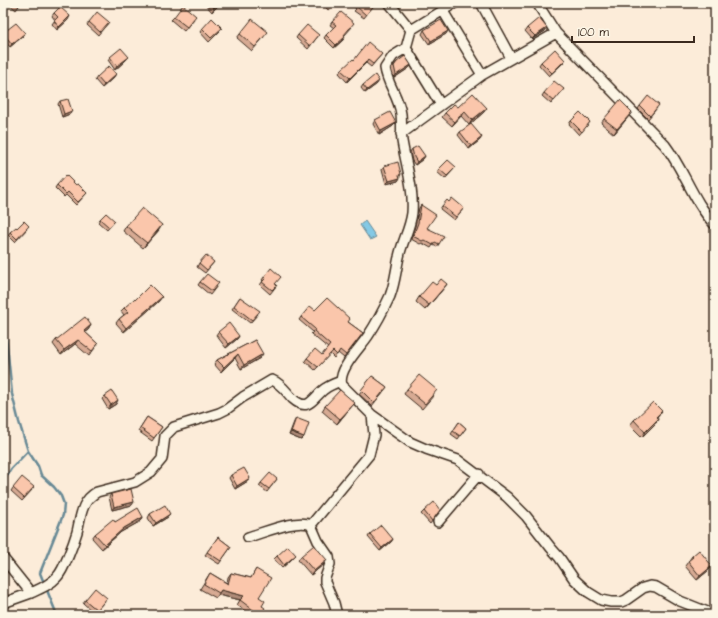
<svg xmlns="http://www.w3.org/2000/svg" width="718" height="618" font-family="'Architects Daughter',sans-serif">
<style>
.water{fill:#84c9e5;stroke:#678995}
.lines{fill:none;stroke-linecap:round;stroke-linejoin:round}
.stream{stroke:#678995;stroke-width:2.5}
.minor-casing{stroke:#3b2a1e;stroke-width:12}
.minor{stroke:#fcf5e5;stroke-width:9}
.wall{fill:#d7aa93;stroke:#3b2a1e}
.shaded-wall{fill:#af8b78;stroke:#3b2a1e}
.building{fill:#fac6ab;stroke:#3b2a1e}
</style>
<rect width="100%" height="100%" fill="#fcecd9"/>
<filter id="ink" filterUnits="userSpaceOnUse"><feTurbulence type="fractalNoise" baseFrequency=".025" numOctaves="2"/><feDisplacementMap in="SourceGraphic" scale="8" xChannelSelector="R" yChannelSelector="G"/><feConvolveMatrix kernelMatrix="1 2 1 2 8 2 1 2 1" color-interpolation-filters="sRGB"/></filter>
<g filter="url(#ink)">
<!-- water -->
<path class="water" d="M 365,221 L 376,237 L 370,240 L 360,225 Z"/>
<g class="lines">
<!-- stream -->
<path class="stream" d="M 3,317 L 7,345 L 12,394 L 19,422 L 28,451 L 38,466 L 41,475 L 54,487 L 61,496 L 64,504 L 63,515 L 40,573 L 57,615
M 3,483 L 11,469 L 28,451"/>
<!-- minor casing -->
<g class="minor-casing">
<path id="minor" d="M 389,3 L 411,30 L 406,48 L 393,56 L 385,68 C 387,84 399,97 401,114 C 402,123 401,132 402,141 C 406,165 414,189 412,213 C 410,229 402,242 399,257 C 396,270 395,283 390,296 C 384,309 376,324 368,336 C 360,348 337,370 342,385 L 372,415 L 410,442 L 426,449 L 458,460 L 507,497 L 526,516 L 551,548 L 559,557 L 574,579 L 588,592 L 601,600 L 611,602 L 621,602 L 626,600 L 643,588 L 650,586 L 656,587 L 680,601 L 715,615
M 481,3 L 511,58
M 537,3 L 556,33 L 665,145 C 684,170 693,201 715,225
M 443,11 L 482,75
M 411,30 L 455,3
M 406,48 L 441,105
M 401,134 L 482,75 L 556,33
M 438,522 L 479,474
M 311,525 L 369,455 L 374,435 L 372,415
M 248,537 C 263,533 297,518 311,525 L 318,541 L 329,557 L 330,564 L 325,578 L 325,582 L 334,603 L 337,615
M 3,558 L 31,593 C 40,589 50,585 57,577 C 64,570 74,542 77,532 C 81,516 81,501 97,492 L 135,482 L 151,472 L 162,459 L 165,436 L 174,427 L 219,413 L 227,409 L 243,397 L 272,380 C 282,384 286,392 293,399 C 310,414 314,395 326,388 C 330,385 336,383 341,381
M 3,603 L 31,593"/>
</g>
<!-- minor -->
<use href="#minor" class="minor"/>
</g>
<!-- wall -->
<path class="wall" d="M 8,3 L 21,3 L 16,10 Z
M 204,3 L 221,3 L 212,12 Z
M 322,3 L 336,3 L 328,10 Z
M 350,3 L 376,3 L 364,18 L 354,11 L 356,9 Z
M 54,13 L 68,20 L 57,30 L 52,24 L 55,20 L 52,16 Z
M 174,17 L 194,19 L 184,31 L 171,20 Z
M 89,22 L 109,22 L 98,35 L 87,25 Z
M 332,22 L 352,27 L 344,36 L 343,40 L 334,48 L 324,38 L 326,35 L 334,28 L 330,25 Z
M 527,28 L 545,31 L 532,39 L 525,31 Z
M 202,29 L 220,31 L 209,42 L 200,32 Z
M 424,30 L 446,34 L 429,44 L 422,34 Z
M 3,33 L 23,36 L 10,47 L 3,39 Z
M 240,34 L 264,37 L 252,51 L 237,38 Z
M 298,35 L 319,35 L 308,49 L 296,38 Z
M 715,35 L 715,46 L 710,42 Z
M 382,54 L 371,67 L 366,63 L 347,82 L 339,73 L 341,70 L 354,60 Z
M 110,57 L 126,60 L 115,70 L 108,60 Z
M 565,60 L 563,63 L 549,76 L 539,65 L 541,62 Z
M 397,62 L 411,65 L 409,68 L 394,78 L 391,69 Z
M 97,77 L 114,77 L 102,88 L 95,80 Z
M 377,84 L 365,93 L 361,88 L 363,85 Z
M 564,89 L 551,104 L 542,96 L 544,93 Z
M 60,101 L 70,114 L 62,117 L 58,104 Z
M 640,106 L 657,108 L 648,119 L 638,109 Z
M 458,107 L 484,112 L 469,125 L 461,116 L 452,126 L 442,117 L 445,113 Z
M 629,116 L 614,134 L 601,123 L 604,119 Z
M 375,120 L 396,123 L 393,126 L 379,135 L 373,124 Z
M 571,121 L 590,122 L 579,135 L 569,124 Z
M 460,132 L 480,140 L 469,149 L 458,135 Z
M 412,149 L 425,156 L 423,159 L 415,165 L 412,161 L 410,152 Z
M 384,166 L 401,174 L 398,181 L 386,184 L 382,169 Z
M 456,167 L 445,179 L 437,172 L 439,169 Z
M 57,185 L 76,185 L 87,193 L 76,205 L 66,195 L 64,197 L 55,188 Z
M 449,202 L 464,208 L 454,220 L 440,209 L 442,206 Z
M 421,205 L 427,228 L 439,244 L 437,247 L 433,245 L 431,248 L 422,243 L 420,244 L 411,239 L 415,226 L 419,208 Z
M 100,219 L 115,221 L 107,230 L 98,222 Z
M 126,226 L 159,230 L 143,248 L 123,231 Z
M 17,228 L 27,229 L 15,242 L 8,235 L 10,232 Z
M 214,262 L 205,273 L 197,267 L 199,263 Z
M 264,277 L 277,285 L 270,294 L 260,285 L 263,281 L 262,280 Z
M 200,282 L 217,286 L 210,295 L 198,285 Z
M 436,285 L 444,288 L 425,310 L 416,302 L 419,297 Z
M 240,297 L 258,314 L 250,323 L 232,309 Z
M 135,300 L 159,301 L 124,332 L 116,323 L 119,319 L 124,315 L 121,311 L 124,308 Z
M 315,310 L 348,322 L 363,333 L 344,358 L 338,353 L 334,358 L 330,354 L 315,370 L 305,361 L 307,358 L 322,355 L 328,348 L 311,334 L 313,332 L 299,320 L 301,317 Z
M 91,325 L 88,330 L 85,332 L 98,344 L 89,356 L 75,344 L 61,355 L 53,344 L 56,340 Z
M 218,332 L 239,336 L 237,339 L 226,348 L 216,335 Z
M 255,340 L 260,358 L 241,369 L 235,358 L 221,372 L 214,364 L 217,360 Z
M 372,376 L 387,387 L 372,406 L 359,394 Z
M 407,389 L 434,395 L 422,409 L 404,394 Z
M 105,396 L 116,404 L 108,409 L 102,399 Z
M 355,403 L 351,407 L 337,424 L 322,411 L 325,406 Z
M 662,411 L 657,417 L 658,419 L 655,424 L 642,437 L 630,425 L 634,420 Z
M 147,417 L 162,427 L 152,441 L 138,431 Z
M 296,418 L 301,440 L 289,435 L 294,422 Z
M 459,422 L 466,428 L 458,439 L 451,434 Z
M 231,475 L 248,481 L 235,489 L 229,478 Z
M 277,479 L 267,492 L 259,486 L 261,483 Z
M 13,488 L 32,490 L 22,501 L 11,491 Z
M 111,494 L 132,505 L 112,510 L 109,497 Z
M 440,510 L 430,524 L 421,514 L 424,511 Z
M 150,514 L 170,514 L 168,517 L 153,526 L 148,518 Z
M 143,517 L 141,521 L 121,532 L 102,549 L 92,538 L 95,534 L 115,522 Z
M 370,534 L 393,539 L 391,542 L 380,551 L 368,537 Z
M 218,537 L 231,547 L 219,564 L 205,555 Z
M 296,555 L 293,558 L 282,568 L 274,559 L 277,556 Z
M 301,556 L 324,564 L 311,575 L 298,560 Z
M 692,556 L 712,566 L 709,570 L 697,580 L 685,566 Z
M 256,569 L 259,597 L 262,606 L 260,615 L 251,615 L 237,605 L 240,600 L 218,595 L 216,598 L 200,589 L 210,573 L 227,583 L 228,577 L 231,573 L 251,578 Z
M 85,600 L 105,601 L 94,613 L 83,603 Z"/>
<!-- shaded-wall -->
<path class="shaded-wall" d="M 220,3 L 221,3 L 212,12 L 214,8 Z
M 70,16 L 68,20 L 57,30 L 59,27 Z
M 547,28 L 545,31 L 532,39 L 535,36 Z
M 448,31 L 446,34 L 429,44 L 431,41 Z
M 25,33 L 23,36 L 10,47 L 12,44 Z
M 345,37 L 343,40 L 334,48 L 336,45 Z
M 129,57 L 126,60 L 115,70 L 117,66 Z
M 368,60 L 366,63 L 347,82 L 350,78 Z
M 565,60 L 563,63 L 549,76 Z
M 411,65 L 409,68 L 394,78 L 396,75 Z
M 116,74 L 114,77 L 102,88 L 104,85 Z
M 379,81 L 377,84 L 365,93 L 367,90 Z
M 487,108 L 484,112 L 469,125 L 472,120 Z
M 72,111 L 70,114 L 62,117 L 64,114 Z
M 464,111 L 461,116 L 452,126 L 455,122 Z
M 632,112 L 629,116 L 614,134 L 617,129 Z
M 396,123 L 393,126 L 379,135 L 381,131 Z
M 482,137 L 480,140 L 469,149 L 471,146 Z
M 425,156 L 423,159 L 415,165 L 417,162 Z
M 400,178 L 398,181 L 386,184 L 389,181 Z
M 162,225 L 159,230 L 143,248 L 147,243 Z
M 447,284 L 444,288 L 425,310 L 429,305 Z
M 162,297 L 159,301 L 124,332 L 126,328 Z
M 91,325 L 88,330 L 81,335 L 84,331 Z
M 239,336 L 237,339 L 226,348 L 229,344 Z
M 78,340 L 75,344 L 61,355 L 64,350 Z
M 238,354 L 235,358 L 221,372 L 224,367 Z
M 263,354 L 260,358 L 241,369 L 244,365 Z
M 118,400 L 116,404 L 108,409 L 111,405 Z
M 355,403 L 351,407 L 337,424 L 340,419 Z
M 658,419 L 655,424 L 642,437 L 645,432 Z
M 291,432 L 304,437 L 301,440 L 289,435 Z
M 250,478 L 248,481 L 235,489 L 237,486 Z
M 134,502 L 132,505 L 112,510 L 114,507 Z
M 170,514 L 168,517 L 153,526 L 156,523 Z
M 143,517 L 141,521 L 121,532 L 102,549 L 105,545 L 124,528 Z
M 393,539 L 391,542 L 380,551 L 382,548 Z
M 296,555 L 293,558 L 282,568 L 284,565 Z
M 327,560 L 324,564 L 311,575 L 314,571 Z
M 712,566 L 709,570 L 697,580 L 700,576 Z
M 221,590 L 244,596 L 241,600 L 218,595 Z"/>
<!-- building -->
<path class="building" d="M 15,3 L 21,3 L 19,6 Z
M 209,3 L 220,3 L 214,8 Z
M 327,3 L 335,3 L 330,7 Z
M 355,3 L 376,3 L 366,15 L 357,7 L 358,6 Z
M 183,5 L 196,16 L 187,27 L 174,17 Z
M 60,7 L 70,16 L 59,27 L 54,21 L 58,17 L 54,13 Z
M 97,12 L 109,22 L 100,32 L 89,22 Z
M 341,12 L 354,23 L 344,35 L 345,37 L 336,45 L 326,35 L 336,25 L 332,22 Z
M 212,18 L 222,28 L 211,38 L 202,29 Z
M 539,18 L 547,28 L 535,36 L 527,28 Z
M 252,19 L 268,32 L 255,47 L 240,34 Z
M 441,20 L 448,31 L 431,41 L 424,30 Z
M 16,23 L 25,33 L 12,44 L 3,33 Z
M 307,25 L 319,35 L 310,46 L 298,35 Z
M 715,35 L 715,41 L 712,39 Z
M 368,42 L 382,54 L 373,64 L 368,60 L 350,78 L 341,70 L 353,59 L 354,60 Z
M 121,48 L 129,57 L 117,66 L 110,57 Z
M 555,49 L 565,60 L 552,73 L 541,62 Z
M 405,56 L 411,65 L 396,75 L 394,66 L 397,62 Z
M 109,66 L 116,74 L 104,85 L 97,77 Z
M 375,75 L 379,81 L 367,90 L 363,85 Z
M 554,81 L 564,89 L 554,101 L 544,93 Z
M 473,93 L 487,108 L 472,120 L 464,111 L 455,122 L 445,113 L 454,104 L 458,107 Z
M 648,96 L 659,105 L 650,116 L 640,106 Z
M 68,99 L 72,111 L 64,114 L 60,101 Z
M 620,100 L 632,112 L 617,129 L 604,119 Z
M 390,112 L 396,123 L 381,131 L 375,120 Z
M 580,112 L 590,122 L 582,132 L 571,121 Z
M 471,124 L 482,137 L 471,146 L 460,132 Z
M 418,146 L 425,156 L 417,162 L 414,157 L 412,149 Z
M 448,160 L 456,167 L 447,176 L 439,169 Z
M 398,162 L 401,174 L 399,175 L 400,178 L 389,181 L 384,166 Z
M 66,175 L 76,185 L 78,184 L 87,193 L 78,202 L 68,192 L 66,194 L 57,185 Z
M 452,198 L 464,208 L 456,217 L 442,206 L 447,200 L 449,202 Z
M 421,205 L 436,215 L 427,228 L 444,236 L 439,244 L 435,242 L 433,245 L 424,240 L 422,241 L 413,236 L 418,223 Z
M 142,208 L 162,225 L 147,243 L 126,226 Z
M 106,213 L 115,221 L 109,227 L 100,219 Z
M 24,221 L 29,226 L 17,239 L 10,232 L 16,227 L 17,228 Z
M 206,255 L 214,262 L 207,270 L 199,263 Z
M 271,268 L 281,277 L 275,284 L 277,285 L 272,290 L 262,282 L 266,278 L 264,277 Z
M 207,274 L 219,283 L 212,291 L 200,282 Z
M 441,279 L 447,284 L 429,305 L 419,297 L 432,282 L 436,285 Z
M 150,285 L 162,297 L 126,328 L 119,319 L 128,312 L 124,308 L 134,299 L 135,300 Z
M 240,297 L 260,311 L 252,320 L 234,306 Z
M 327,298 L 350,319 L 348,322 L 363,333 L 346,355 L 340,350 L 337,355 L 333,351 L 318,367 L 307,358 L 315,349 L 322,355 L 330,345 L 314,331 L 315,329 L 301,317 L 310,306 L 315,310 Z
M 85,317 L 91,325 L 84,331 L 98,344 L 92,351 L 78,340 L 64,350 L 56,340 Z
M 229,323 L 239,336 L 229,344 L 218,332 Z
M 255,340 L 263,354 L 244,365 L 238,354 L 224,367 L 217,360 Z
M 419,375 L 437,390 L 425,404 L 407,389 Z
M 372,376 L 387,387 L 374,403 L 361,390 Z
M 340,390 L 355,403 L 340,419 L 325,406 Z
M 112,391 L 118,400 L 111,405 L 105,396 Z
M 653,402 L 662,411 L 656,417 L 658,419 L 645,432 L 634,420 Z
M 147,417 L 162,427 L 154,438 L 140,428 Z
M 296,418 L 309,423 L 304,437 L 291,432 Z
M 459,422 L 466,428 L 460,436 L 453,431 Z
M 244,468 L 250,478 L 237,486 L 231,475 Z
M 270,473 L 277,479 L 269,489 L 261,483 Z
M 22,477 L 34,487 L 24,498 L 13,488 Z
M 131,489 L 134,502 L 114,507 L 111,494 Z
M 434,502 L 440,510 L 432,521 L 424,511 Z
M 165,505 L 170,514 L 156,523 L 150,514 Z
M 138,508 L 143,517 L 124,528 L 105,545 L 95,534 L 113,519 L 115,522 Z
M 381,525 L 393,539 L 382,548 L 370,534 Z
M 218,537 L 231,547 L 221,561 L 207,552 Z
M 314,545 L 327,560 L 314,571 L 301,556 Z
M 288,546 L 296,555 L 284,565 L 277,556 Z
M 699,550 L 712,566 L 700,576 L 688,561 L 693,557 L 692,556 Z
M 256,569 L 271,578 L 259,597 L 265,601 L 262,606 L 265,608 L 260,615 L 240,600 L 244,596 L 221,590 L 219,593 L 204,584 L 210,573 L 228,584 L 231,573 L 251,578 Z
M 95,588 L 107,598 L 97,610 L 85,600 Z"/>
</g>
<!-- margin -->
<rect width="718" height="618" fill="none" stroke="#fcf5e5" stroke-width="16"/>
<rect x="8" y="8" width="702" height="602" fill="none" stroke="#3b2a1e" stroke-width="1.5" filter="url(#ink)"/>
<!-- scale -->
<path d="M572 36v6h122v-6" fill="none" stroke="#3b2a1e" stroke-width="2"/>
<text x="578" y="36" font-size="12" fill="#3b2a1e" stroke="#fcf5e5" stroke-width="3" paint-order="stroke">100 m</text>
</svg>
